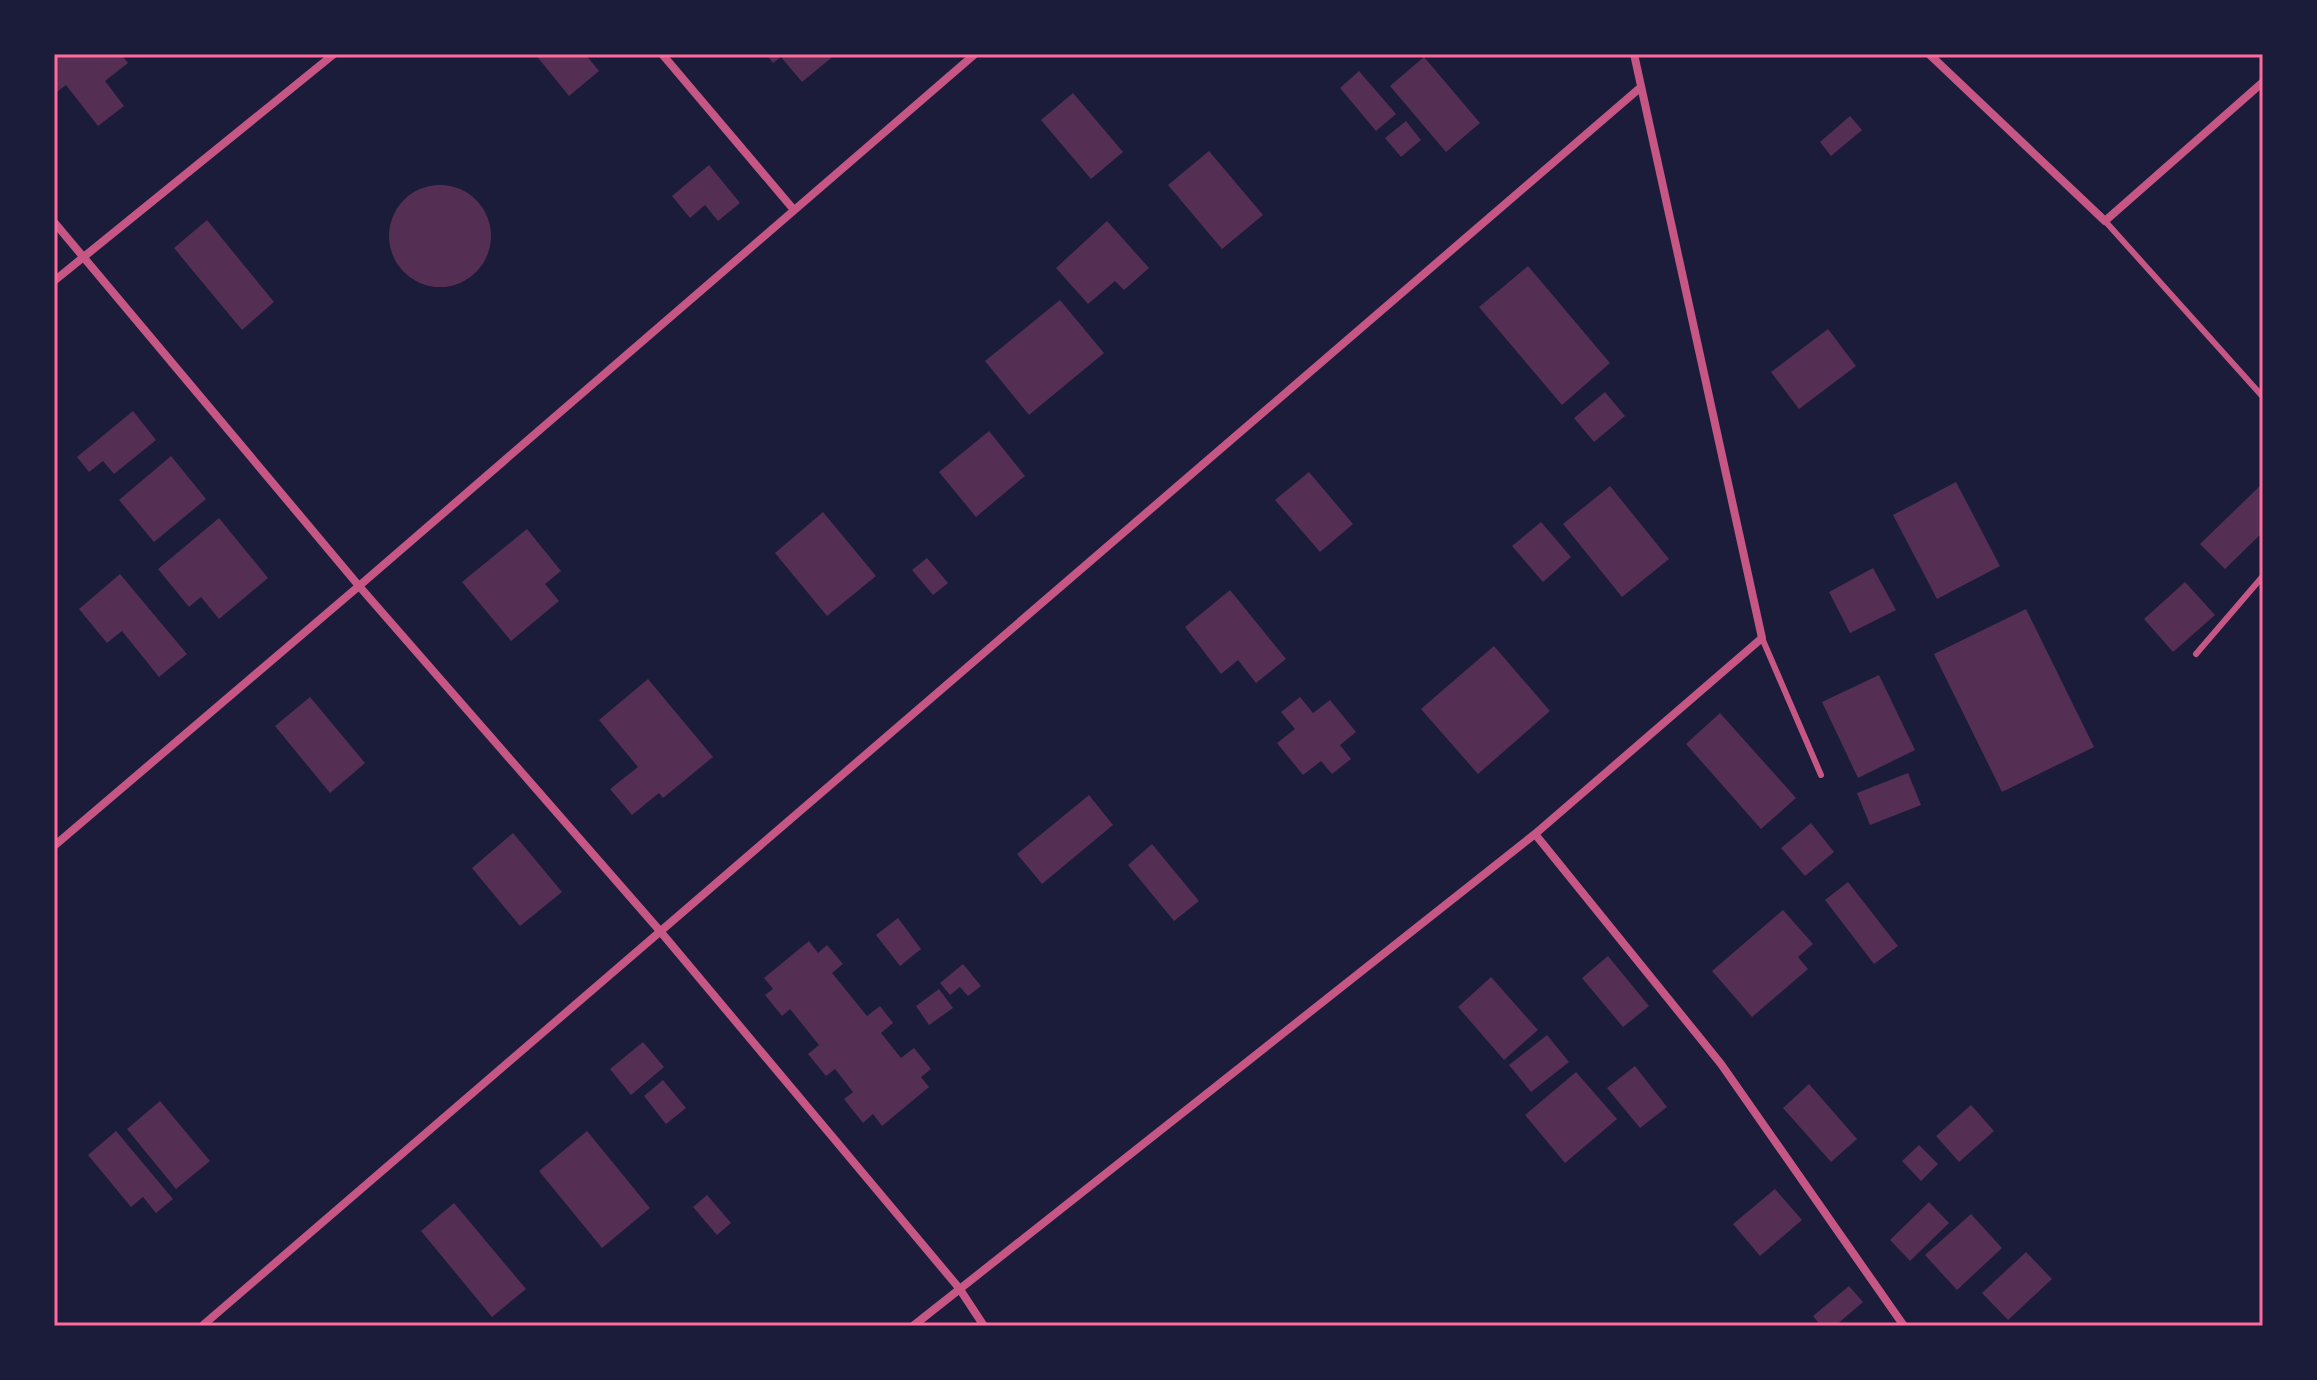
<svg xmlns="http://www.w3.org/2000/svg" width="2317" height="1380" font-family="'IBM Plex Sans',sans-serif">
<style>
.building{fill:#542f53}
.lines{fill:none;stroke-linecap:round;stroke-linejoin:round}
.service{stroke:#c65784;stroke-width:6}
.minor{stroke:#c65784;stroke-width:8}
.neatline{fill:none;stroke:#ff6b9d;stroke-width:3}
</style>
<rect width="100%" height="100%" fill="#1b1b3a"/>
<!-- building -->
<path class="building" d="M 54,54 L 121,54 L 128,63 L 105,81 L 124,106 L 98,126 L 66,85 L 54,94 Z
M 535,54 L 585,54 L 599,71 L 569,96 Z
M 766,54 L 836,54 L 802,82 L 781,57 L 773,63 Z
M 1424,57 L 1480,123 L 1446,152 L 1390,86 Z
M 1359,71 L 1396,114 L 1376,131 L 1340,88 Z
M 1073,93 L 1123,152 L 1091,179 L 1041,120 Z
M 1850,116 L 1862,130 L 1831,156 L 1820,142 Z
M 1406,121 L 1421,140 L 1401,157 L 1385,138 Z
M 1209,151 L 1263,215 L 1222,249 L 1168,185 Z
M 709,165 L 740,203 L 718,221 L 705,205 L 690,218 L 672,196 Z
M389 236a51 51 0 1 1 102 0a51 51 0 1 1-102 0Z
M 207,220 L 274,302 L 242,330 L 174,248 Z
M 1107,221 L 1149,268 L 1124,290 L 1115,281 L 1088,304 L 1056,268 Z
M 1528,266 L 1610,363 L 1562,405 L 1479,307 Z
M 1060,300 L 1104,353 L 1029,415 L 985,361 Z
M 1828,329 L 1856,366 L 1799,409 L 1771,372 Z
M 1605,392 L 1625,416 L 1594,442 L 1574,418 Z
M 133,411 L 156,440 L 114,474 L 103,461 L 89,472 L 77,457 Z
M 989,431 L 1025,476 L 976,517 L 939,472 Z
M 171,456 L 206,499 L 154,542 L 119,500 Z
M 1309,472 L 1353,524 L 1320,552 L 1275,500 Z
M 1956,482 L 2000,566 L 1937,599 L 1893,515 Z
M 2263,483 L 2263,532 L 2225,569 L 2200,544 Z
M 1610,486 L 1669,559 L 1622,597 L 1563,524 Z
M 823,512 L 876,576 L 827,616 L 775,553 Z
M 219,518 L 268,578 L 219,619 L 201,597 L 189,607 L 158,569 Z
M 1541,522 L 1571,557 L 1543,582 L 1512,546 Z
M 527,529 L 561,571 L 545,584 L 559,601 L 511,641 L 462,582 Z
M 927,558 L 948,583 L 933,595 L 912,570 Z
M 1873,568 L 1896,610 L 1850,633 L 1829,592 Z
M 120,574 L 187,654 L 159,677 L 122,631 L 107,643 L 79,609 Z
M 2185,582 L 2215,615 L 2173,652 L 2144,619 Z
M 1230,590 L 1286,659 L 1256,683 L 1238,660 L 1221,674 L 1185,627 Z
M 2026,609 L 2094,747 L 2002,792 L 1934,654 Z
M 1494,646 L 1550,711 L 1478,774 L 1421,709 Z
M 1879,675 L 1915,750 L 1858,778 L 1822,702 Z
M 648,679 L 713,757 L 663,798 L 659,793 L 632,815 L 610,789 L 638,767 L 599,720 Z
M 310,697 L 365,763 L 330,793 L 275,726 Z
M 1300,697 L 1313,713 L 1330,700 L 1356,732 L 1340,745 L 1351,759 L 1332,774 L 1321,761 L 1303,775 L 1277,743 L 1295,729 L 1281,712 Z
M 1720,713 L 1796,798 L 1761,829 L 1686,744 Z
M 1908,773 L 1921,805 L 1870,825 L 1857,793 Z
M 1089,795 L 1113,825 L 1042,884 L 1017,854 Z
M 1811,823 L 1834,852 L 1805,876 L 1781,848 Z
M 513,833 L 562,892 L 520,926 L 472,868 Z
M 1152,844 L 1199,901 L 1174,921 L 1128,865 Z
M 1848,882 L 1898,946 L 1874,964 L 1825,900 Z
M 1783,910 L 1813,944 L 1798,957 L 1808,969 L 1752,1017 L 1712,971 Z
M 898,918 L 921,949 L 900,966 L 876,935 Z
M 809,941 L 818,953 L 827,945 L 843,964 L 832,973 L 867,1016 L 880,1006 L 893,1023 L 881,1033 L 901,1058 L 914,1048 L 931,1069 L 921,1077 L 929,1087 L 882,1126 L 873,1114 L 863,1123 L 844,1099 L 853,1092 L 835,1069 L 826,1076 L 808,1054 L 819,1045 L 790,1009 L 782,1016 L 765,995 L 773,989 L 764,978 Z
M 1608,956 L 1649,1006 L 1623,1027 L 1582,978 Z
M 963,964 L 981,986 L 968,996 L 960,987 L 950,995 L 940,983 Z
M 1491,977 L 1538,1030 L 1504,1060 L 1458,1007 Z
M 939,989 L 953,1008 L 929,1025 L 916,1006 Z
M 1547,1035 L 1569,1062 L 1531,1092 L 1509,1065 Z
M 643,1042 L 664,1067 L 631,1095 L 610,1069 Z
M 1635,1066 L 1667,1107 L 1640,1128 L 1607,1088 Z
M 1576,1072 L 1617,1119 L 1565,1163 L 1525,1115 Z
M 663,1080 L 686,1108 L 666,1124 L 644,1096 Z
M 1809,1084 L 1857,1139 L 1831,1162 L 1783,1108 Z
M 160,1101 L 210,1161 L 176,1189 L 127,1129 Z
M 1971,1105 L 1994,1131 L 1959,1162 L 1936,1136 Z
M 116,1131 L 173,1199 L 156,1213 L 143,1197 L 131,1207 L 88,1155 Z
M 587,1131 L 650,1208 L 602,1248 L 539,1171 Z
M 1919,1145 L 1938,1164 L 1921,1181 L 1902,1161 Z
M 1775,1189 L 1802,1220 L 1760,1256 L 1733,1224 Z
M 707,1195 L 731,1223 L 717,1235 L 693,1207 Z
M 1929,1202 L 1949,1223 L 1910,1261 L 1890,1240 Z
M 454,1203 L 526,1289 L 492,1317 L 421,1231 Z
M 1971,1214 L 2002,1248 L 1957,1290 L 1925,1255 Z
M 2026,1252 L 2052,1279 L 2008,1320 L 1982,1293 Z
M 1849,1286 L 1863,1302 L 1835,1326 L 1821,1326 L 1813,1316 Z"/>
<g class="lines">
<!-- service -->
<path class="service" d="M 2105,221 L 2263,397
M 1762,638 L 1821,775
M 2196,654 L 2263,576"/>
<!-- minor -->
<path class="minor" d="M 662,54 L 794,210
M 1929,54 L 2105,221 L 2263,82
M 54,222 L 359,586 L 660,931 L 959,1288 L 984,1326
M 54,281 L 334,54
M 1535,834 L 1721,1064 L 1904,1326
M 54,846 L 359,586 L 975,54
M 202,1326 L 1641,87
M 913,1326 L 1535,834 L 1762,638 L 1634,54"/>
</g>
<!-- border -->
<rect width="2317" height="1380" fill="none" stroke="#1b1b3a" stroke-width="112"/>
<rect x="56" y="56" width="2205" height="1268" class="neatline"/>
</svg>
